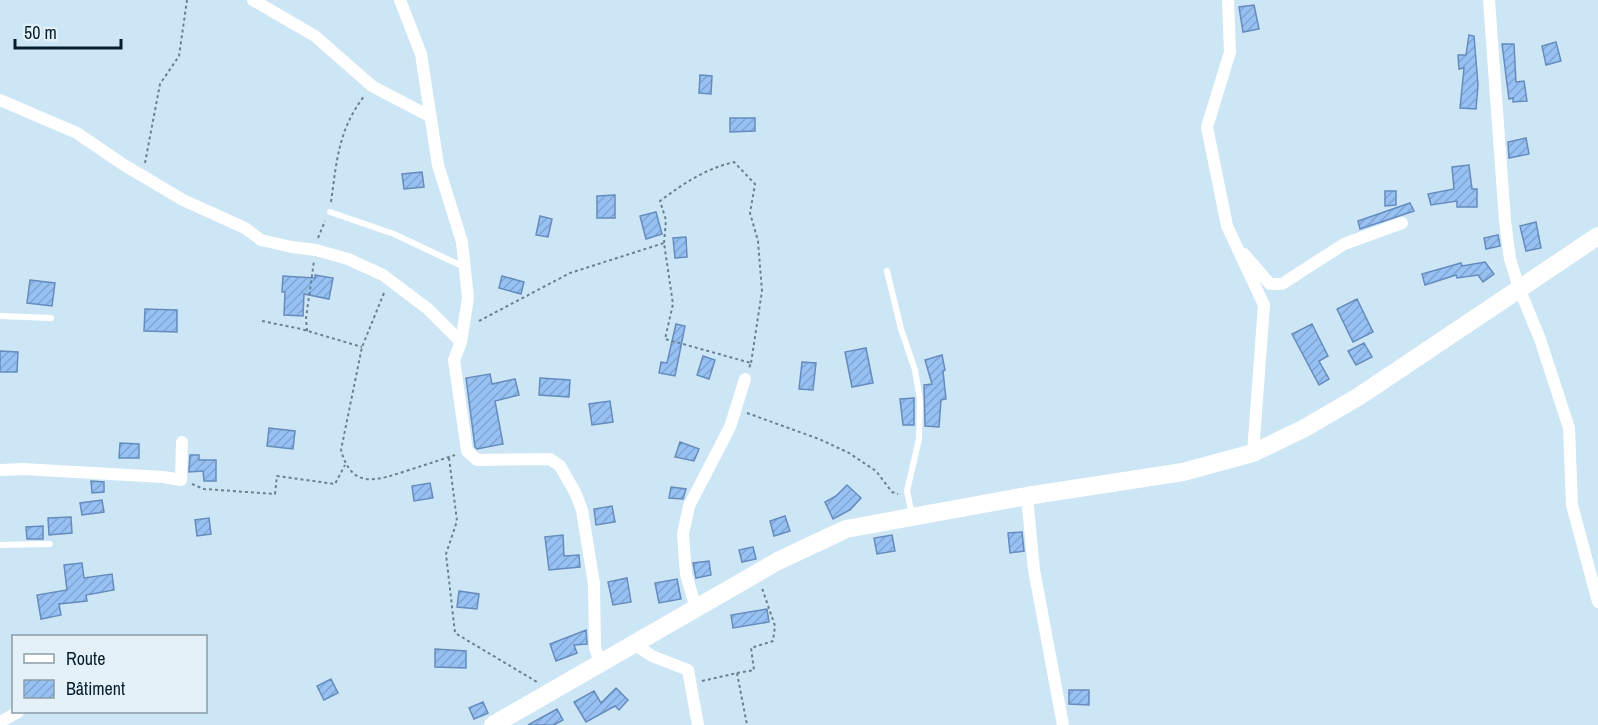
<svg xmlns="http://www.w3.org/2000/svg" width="1598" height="725" font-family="'Archivo Narrow',sans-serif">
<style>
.building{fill:url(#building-hatch);stroke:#658cbc;stroke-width:1.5}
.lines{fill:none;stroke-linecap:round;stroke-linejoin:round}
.path{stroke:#688291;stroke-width:2;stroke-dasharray:3 3;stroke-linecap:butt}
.lane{stroke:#fff;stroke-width:6}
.street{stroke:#fff;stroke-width:12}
.secondary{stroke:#fff;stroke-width:18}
</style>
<defs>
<pattern id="building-hatch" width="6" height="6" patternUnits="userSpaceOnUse" patternTransform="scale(1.5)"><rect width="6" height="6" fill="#97c0f3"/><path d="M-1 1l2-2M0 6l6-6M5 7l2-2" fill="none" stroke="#80a5d0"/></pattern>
</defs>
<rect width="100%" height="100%" fill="#cde6f6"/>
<!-- building -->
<path class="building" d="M 1254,5 L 1259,29 L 1243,32 L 1239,7 Z
M 1469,35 L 1474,36 L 1478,85 L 1476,109 L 1460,108 L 1464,68 L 1459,69 L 1458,55 L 1466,55 Z
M 1556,42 L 1561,61 L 1546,65 L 1542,46 Z
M 1502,44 L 1514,44 L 1516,82 L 1524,81 L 1527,101 L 1513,102 L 1513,98 L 1509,99 Z
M 700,75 L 712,76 L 711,94 L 699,93 Z
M 730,118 L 755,118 L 755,131 L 730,132 Z
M 1526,138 L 1529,154 L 1509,158 L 1508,142 Z
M 1469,165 L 1472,189 L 1477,189 L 1477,207 L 1457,207 L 1457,201 L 1431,205 L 1428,194 L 1454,189 L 1452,167 Z
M 422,172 L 424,187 L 404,189 L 402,174 Z
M 1385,191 L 1396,191 L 1396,205 L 1385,206 Z
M 615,195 L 615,218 L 597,218 L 597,196 Z
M 1410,203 L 1414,211 L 1360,229 L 1358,221 Z
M 656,212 L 662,234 L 646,239 L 640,216 Z
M 540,216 L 552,219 L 548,237 L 536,235 Z
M 1536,222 L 1541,248 L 1526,251 L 1520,226 Z
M 1498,235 L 1500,246 L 1486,249 L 1484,238 Z
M 686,237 L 687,257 L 675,258 L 673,238 Z
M 1485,262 L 1494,274 L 1483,282 L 1478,275 L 1457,278 L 1456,275 L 1425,285 L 1422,274 L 1461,263 L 1462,266 Z
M 315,275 L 333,278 L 329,299 L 304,294 L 303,316 L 284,315 L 285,292 L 282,292 L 283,276 L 315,278 Z
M 502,276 L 524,282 L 521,294 L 499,288 Z
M 30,280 L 55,283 L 52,306 L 27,303 Z
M 1357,299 L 1373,332 L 1353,342 L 1337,309 Z
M 145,309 L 177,310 L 177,332 L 144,331 Z
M 676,324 L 685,326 L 675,376 L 659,373 L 661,362 L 667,363 Z
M 1312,324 L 1328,356 L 1319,361 L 1329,379 L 1319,385 L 1292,334 Z
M 1364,343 L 1372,357 L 1356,365 L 1348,351 Z
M 866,348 L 873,383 L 852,387 L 845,352 Z
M 0,351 L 18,352 L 17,372 L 0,372 Z
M 942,355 L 945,370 L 943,371 L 946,399 L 941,400 L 939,427 L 925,426 L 924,385 L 932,384 L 925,360 Z
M 703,356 L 715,360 L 709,379 L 697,375 Z
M 802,362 L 816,363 L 813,390 L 799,389 Z
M 490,374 L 492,384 L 515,379 L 519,395 L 495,401 L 503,444 L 477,449 L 475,447 L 466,378 Z
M 540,378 L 570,380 L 569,397 L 539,395 Z
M 914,398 L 914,425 L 903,425 L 900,399 Z
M 610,401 L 613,422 L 592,425 L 589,404 Z
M 269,428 L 295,431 L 293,449 L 267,446 Z
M 680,442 L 699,449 L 694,461 L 675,457 Z
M 120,443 L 139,444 L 139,458 L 119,458 Z
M 190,455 L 199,455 L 199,460 L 216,460 L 216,481 L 204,481 L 203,471 L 189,472 Z
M 91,481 L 104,482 L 104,492 L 92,493 Z
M 430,483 L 433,498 L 414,501 L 412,486 Z
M 847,485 L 861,498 L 850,510 L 833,519 L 825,502 L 836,496 Z
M 671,487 L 686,489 L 683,499 L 669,498 Z
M 102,500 L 104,512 L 82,515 L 80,503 Z
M 612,506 L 615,522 L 596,525 L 594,509 Z
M 785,516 L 790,531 L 774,536 L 770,521 Z
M 71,517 L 72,533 L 49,535 L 48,518 Z
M 209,518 L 211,534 L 197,536 L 195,520 Z
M 43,526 L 43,539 L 27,539 L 26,527 Z
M 1022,532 L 1024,551 L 1010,553 L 1008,533 Z
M 563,535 L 564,556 L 579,555 L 580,567 L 549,570 L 545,537 Z
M 892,535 L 895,551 L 877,554 L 874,538 Z
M 753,547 L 756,559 L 742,562 L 739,550 Z
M 709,561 L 711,575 L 696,578 L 693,563 Z
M 82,563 L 84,578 L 112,574 L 114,590 L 86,595 L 87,601 L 59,604 L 61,615 L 41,619 L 37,595 L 67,590 L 64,565 Z
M 627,578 L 631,602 L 613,605 L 608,582 Z
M 677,579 L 681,599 L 659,603 L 655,583 Z
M 459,591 L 479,594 L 477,609 L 457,607 Z
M 767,609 L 769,622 L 733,628 L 731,615 Z
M 586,630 L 587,644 L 574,645 L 577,653 L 556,661 L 550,644 Z
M 435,649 L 466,651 L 466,668 L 435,667 Z
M 331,679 L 338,693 L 324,700 L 317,686 Z
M 616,688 L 628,700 L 619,710 L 615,706 L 586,722 L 574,702 L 594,691 L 601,703 Z
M 1069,690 L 1089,690 L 1089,705 L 1069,704 Z
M 483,702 L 488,713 L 474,719 L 469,708 Z
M 557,709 L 563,720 L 554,725 L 528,725 Z"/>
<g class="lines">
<!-- path -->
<path class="path" d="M 145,163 L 160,84 L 179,56 L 187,0
M 331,202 C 337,160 338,130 365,95
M 318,238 L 325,221
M 664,243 L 666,220 L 660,201 C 684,183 705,169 734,162 L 755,184 L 750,213 L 758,241 L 762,291 L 751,363
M 384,293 L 362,347 L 341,450 C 352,491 378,480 409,470 C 425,465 440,460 455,455
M 262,321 L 301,329 L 362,347
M 479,321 L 570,273 L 664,243 L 673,304 L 665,339 L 751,363 L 749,368
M 307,331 L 306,318 L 314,261
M 747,413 L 819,439 L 849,453 L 876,471 L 892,492 L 898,494
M 449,458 L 457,521 L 446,554 L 455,633 L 537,682
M 192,484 L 204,489 L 275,494 L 277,476 L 335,484 L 345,465
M 737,673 L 754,670 L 751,648 L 773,641 L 775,626 L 762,588
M 702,681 L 737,673 L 747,725"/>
<!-- lane -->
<path class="lane" d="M 330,212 L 394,234 L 464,267
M 887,271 L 901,329 L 915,370 L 920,400 L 919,439 L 907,491 L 912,514
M 0,316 L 51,318
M 0,545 L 50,544"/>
<!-- street -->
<path class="street" d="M 253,0 L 315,36 L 372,86 L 431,117
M 400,0 L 421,54 L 438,165 L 462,242 L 468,298 L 461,342 L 454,360 L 467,451 L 477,460 L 550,459 L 560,466 L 575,492 L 582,510 L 594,584 L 595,647 L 600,664
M 1228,0 L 1230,52 L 1207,127 L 1227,226 L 1264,305 L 1253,453
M 1489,0 L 1505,221 L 1510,259 L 1519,288 L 1540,339 L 1569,428 L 1572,505 L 1598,602
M 0,100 L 77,133 L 124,165 L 183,200 L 245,228 L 261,240 L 292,247 L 316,250 L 348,259 L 383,275 L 428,309 L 461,342
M 1244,254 L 1270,284 L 1282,284 L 1344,244 L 1402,223
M 0,470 L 23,469 L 163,477 L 181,480 L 182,442
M 1027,496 L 1034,570 L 1063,725
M 696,609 L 686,574 L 683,534 L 689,506 L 730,427 L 745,379
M 634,644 L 652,656 L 688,670 L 698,725
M 0,722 L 18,712"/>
<!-- secondary -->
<path class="secondary" d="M 493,725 L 778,561 L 846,529 L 1027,496 L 1183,472 L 1253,453 L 1303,429 L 1358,397 L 1598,236"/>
</g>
<!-- legend -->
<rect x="12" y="635" width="195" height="78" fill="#e5f1f9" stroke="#8b9da7" stroke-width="1.5"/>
<rect x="24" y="654" width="30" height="9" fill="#ffffff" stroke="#8b9da7" stroke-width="1.5"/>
<text x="66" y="665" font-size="18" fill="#031e2c">Route</text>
<rect x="24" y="680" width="30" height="18" fill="url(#building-hatch)" stroke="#8b9da7" stroke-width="1.5"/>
<text x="66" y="695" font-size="18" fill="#031e2c">Bâtiment</text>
<!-- scale -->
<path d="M15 39v9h106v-9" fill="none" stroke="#031e2c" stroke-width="3"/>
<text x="24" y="39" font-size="18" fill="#031e2c" stroke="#e5f1f9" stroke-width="4.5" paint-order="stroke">50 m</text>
</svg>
